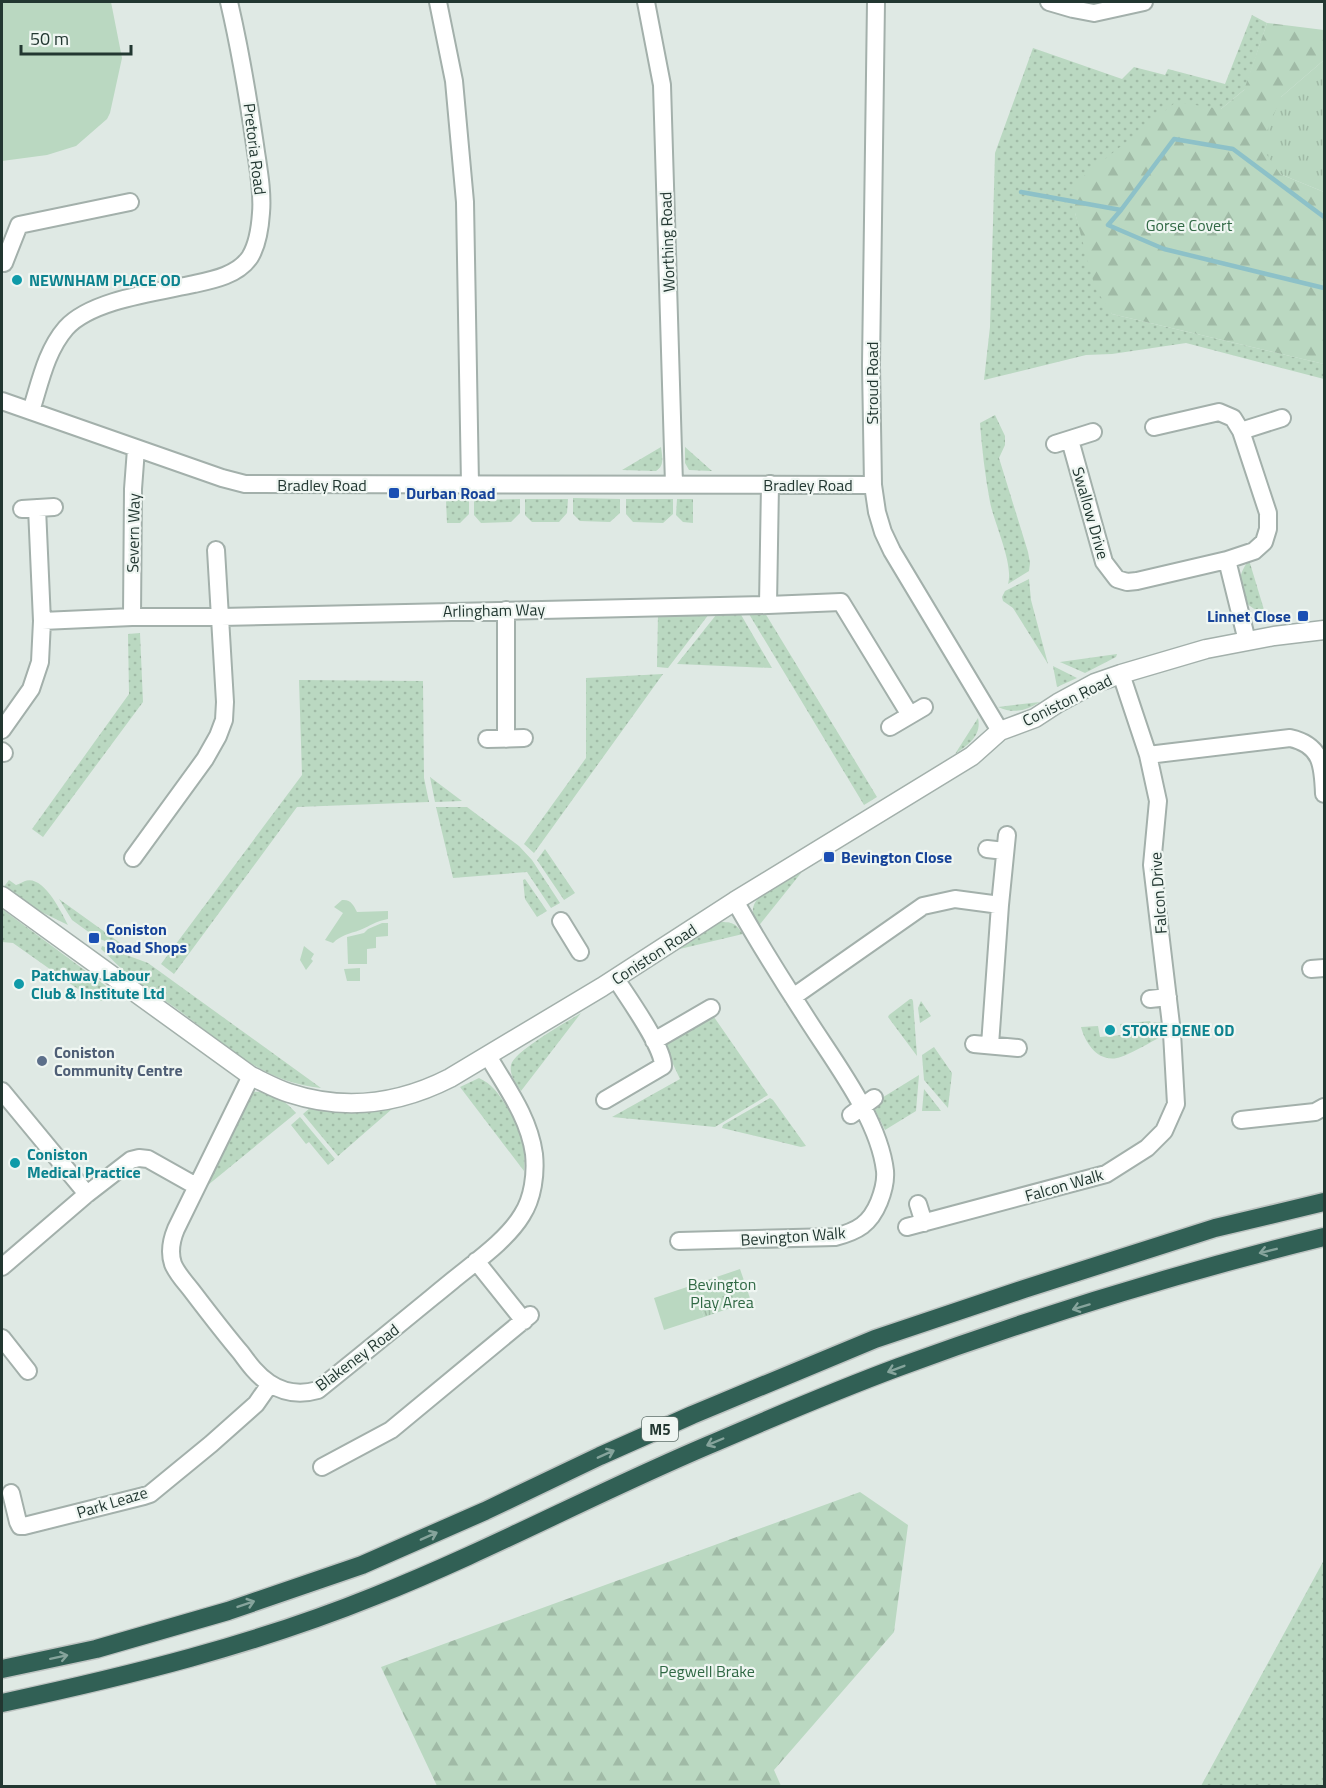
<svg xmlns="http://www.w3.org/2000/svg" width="1326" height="1788" font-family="'Titillium Web',sans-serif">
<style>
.grass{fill:url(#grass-dots)}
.forest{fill:url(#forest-firs)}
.park{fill:url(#park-tufts)}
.garden{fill:#bad8c1}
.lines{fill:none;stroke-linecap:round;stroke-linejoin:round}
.stream{stroke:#8dc1c8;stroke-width:4.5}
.minor-casing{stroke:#a3b0ab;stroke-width:20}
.tertiary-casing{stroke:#a3b0ab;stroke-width:21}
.motorway-casing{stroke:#bdc3c1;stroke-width:21}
.minor{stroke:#fff;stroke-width:16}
.tertiary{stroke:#fff;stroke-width:18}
.motorway{stroke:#316055;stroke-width:18}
.oneway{stroke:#86a49c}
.culture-dot{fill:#0f9aa8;stroke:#eff6f2;stroke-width:2}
.transit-dot{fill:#1a4fb4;stroke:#eff6f2;stroke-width:2}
.service-dot{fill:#5c6f8a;stroke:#eff6f2;stroke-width:2}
.labels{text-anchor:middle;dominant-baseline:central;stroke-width:4.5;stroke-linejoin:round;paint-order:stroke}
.shield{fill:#eff6f2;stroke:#60706b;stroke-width:1.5}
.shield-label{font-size:15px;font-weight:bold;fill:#223731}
.street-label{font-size:16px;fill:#223731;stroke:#eff6f2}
.park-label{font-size:16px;fill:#316945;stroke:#eff6f2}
.culture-label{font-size:16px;font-weight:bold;fill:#0d838f;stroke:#eff6f2;text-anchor:start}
.transit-label{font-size:16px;font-weight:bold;fill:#164399;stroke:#eff6f2;text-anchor:start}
.service-label{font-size:16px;font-weight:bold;fill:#4e5e75;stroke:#eff6f2;text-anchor:start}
</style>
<defs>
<pattern id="grass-dots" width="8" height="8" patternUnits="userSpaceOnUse" patternTransform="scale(1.5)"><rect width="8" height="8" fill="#bad8c1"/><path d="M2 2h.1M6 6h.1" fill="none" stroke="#a0baa6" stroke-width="1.8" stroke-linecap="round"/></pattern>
<pattern id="forest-firs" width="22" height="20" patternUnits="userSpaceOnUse" patternTransform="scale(1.5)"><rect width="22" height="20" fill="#bad8c1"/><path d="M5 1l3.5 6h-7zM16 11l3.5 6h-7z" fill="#a0baa6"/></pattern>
<pattern id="park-tufts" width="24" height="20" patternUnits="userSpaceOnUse" patternTransform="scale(1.5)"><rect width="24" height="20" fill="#bad8c1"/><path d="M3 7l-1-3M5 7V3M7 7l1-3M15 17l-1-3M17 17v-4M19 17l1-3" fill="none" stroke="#a0baa6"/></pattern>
</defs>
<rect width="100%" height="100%" fill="#dfe9e4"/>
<!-- grass -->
<path class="grass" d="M 1252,15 L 1267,23 L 1245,89 L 1221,109 L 1075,213 L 1084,242 L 1112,314 L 1324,364 L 1324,379 L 1186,343 L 1112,354 L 1086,355 L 984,380 L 990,327 L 995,153 L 1033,48 L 1122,79 L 1134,67 L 1165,75 L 1168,69 L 1225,84 Z
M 995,415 L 1005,436 L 1005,445 L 999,458 L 1028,552 L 1030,563 L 1029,571 L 1008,584 C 1014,564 994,523 990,502 C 985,476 982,449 980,423 Z
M 661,447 C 662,456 665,466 656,471 L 622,470 Z
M 685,447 L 712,471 L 689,470 L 685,463 Z
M 573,498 L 620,499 L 620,513 L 610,522 L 580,521 L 573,514 Z
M 520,499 L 520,513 L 511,522 L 481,523 L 474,515 L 474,500 Z
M 525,499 L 568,499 L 567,513 L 559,522 L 532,522 L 525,515 Z
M 626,499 L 673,499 L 673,514 L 663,523 L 633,522 L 626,514 Z
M 677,499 L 693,499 L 693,523 L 683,522 L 676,515 Z
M 446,500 L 469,500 L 469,514 L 460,523 L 447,523 Z
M 1249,560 L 1265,613 C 1237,606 1232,582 1249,560 Z
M 1029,579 L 1031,600 L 1048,664 L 1013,608 L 1003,601 L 1002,597 L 1005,591 Z
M 740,613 L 772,668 L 677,664 L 716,615 Z
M 765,613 L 877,797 L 864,805 L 749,614 Z
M 658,614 L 709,614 L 668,668 L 657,667 Z
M 140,633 L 143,702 L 43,837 L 32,829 L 129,694 L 128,634 Z
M 1117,654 L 1116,657 L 1085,673 L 1060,662 Z
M 1053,666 L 1077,678 L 1057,687 Z
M 663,674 L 534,853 L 524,844 L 586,758 L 586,678 Z
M 299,680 L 423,681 L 424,778 L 429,802 L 297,807 L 174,974 L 161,964 L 302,775 Z
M 1040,702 C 1025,711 1014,714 998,707 Z
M 978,718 C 982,736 968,745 955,754 Z
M 430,777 L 462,801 L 435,802 Z
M 436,807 L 467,807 L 519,846 L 532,860 L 560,903 L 551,908 L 527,872 L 453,878 Z
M 545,849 L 575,893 L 564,900 L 537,860 Z
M 801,873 L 757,928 C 755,922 752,915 753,909 C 755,891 786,880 801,873 Z
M 525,879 L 547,911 L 537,917 L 525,899 L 523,880 Z
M 9,880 L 16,885 C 20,884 22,882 25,881 C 44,875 61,912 68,925 L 27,905 L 3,888 Z
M 59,899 L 130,950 L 97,938 L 72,920 Z
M 2,909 L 125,1000 L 95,1001 L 13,943 L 2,942 Z
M 719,922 C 733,922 735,923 743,934 L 667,952 Z
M 102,946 L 148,963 L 321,1088 C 263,1083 226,1045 181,1012 C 165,1000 147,990 131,977 C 121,969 111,958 101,949 Z
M 910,999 L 912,999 L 913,1001 L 917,1056 L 888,1017 L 889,1015 Z
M 921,1001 L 931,1016 L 920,1023 L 918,1008 Z
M 581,1013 L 521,1091 C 516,1083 509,1075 511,1065 C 514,1051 567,1022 581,1013 Z
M 714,1017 L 768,1095 L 715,1127 L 612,1117 L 680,1079 L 664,1045 L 666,1042 Z
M 1150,1021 L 1151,1023 L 1162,1022 L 1164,1035 C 1153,1041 1127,1056 1117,1058 C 1098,1062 1085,1043 1081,1027 L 1098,1026 L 1100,1037 L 1122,1035 L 1120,1024 Z
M 934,1047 L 952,1073 L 948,1108 L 924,1080 L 922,1055 Z
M 919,1075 L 916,1111 L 885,1130 L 872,1104 Z
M 479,1078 C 492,1084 498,1093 505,1104 C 519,1125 527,1145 524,1171 L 460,1087 Z
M 924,1089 L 941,1111 L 922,1111 Z
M 254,1092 C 269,1090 287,1102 296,1113 L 208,1185 L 245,1100 L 248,1095 Z
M 770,1098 L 773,1100 L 806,1146 L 801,1147 L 722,1128 L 723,1125 Z
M 311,1107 C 338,1112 365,1115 392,1109 L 338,1156 L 303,1114 Z
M 300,1117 L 335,1159 L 328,1165 L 309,1142 L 306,1144 L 291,1125 Z
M 1324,1560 L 1324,1786 L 1201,1786 Z"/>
<!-- forest -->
<path class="forest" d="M 1267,23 L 1324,30 L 1324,60 L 1281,97 L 1280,174 L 1324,192 L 1324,364 L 1112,314 L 1095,288 L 1075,213 L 1074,184 L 1176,102 L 1221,109 L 1244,90 Z
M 860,1492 L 908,1525 L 894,1632 L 774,1770 L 781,1786 L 437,1786 L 381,1667 Z"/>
<!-- park -->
<path class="park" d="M 1324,60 L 1324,192 L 1280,174 L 1261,146 L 1281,97 Z
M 740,1269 L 751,1301 L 704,1317 L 693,1285 Z"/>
<!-- garden -->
<path class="garden" d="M 2,2 L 111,2 L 122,58 L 110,113 L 107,119 L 76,146 L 47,155 L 2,161 Z
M 342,900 C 351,899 354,906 357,912 L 388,911 L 388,919 C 376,921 370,926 360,930 C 349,934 341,935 333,943 L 325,940 L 343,913 L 334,907 Z
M 382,923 L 388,923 L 388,936 L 376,937 L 376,948 L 367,949 L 367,964 L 348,964 L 347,937 L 364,933 L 368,929 Z
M 304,946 L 314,954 L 311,959 L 313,961 L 306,970 L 300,960 Z
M 360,968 L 360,981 L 347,981 L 344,969 Z
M 693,1285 L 704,1317 L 664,1330 L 654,1298 Z"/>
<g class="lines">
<!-- stream -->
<path class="stream" d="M 1021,192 L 1121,210 L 1108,225 L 1164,249 L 1324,288
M 1121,210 L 1174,139 L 1233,149 L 1324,217"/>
<!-- minor casing -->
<g class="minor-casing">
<path id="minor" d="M 438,2 L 454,81 L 465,202 L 470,484
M 646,2 L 662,85 L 674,484
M 876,2 L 871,365 L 873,485 L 877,512 L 883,532 L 892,551 L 1000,731
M 1049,2 L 1073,9 L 1094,13 L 1144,2
M 2,262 L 4,263 L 19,225 L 130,202
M 2,401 L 222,478 L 245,484 L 873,485
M 31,411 C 40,383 46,351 66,328 C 91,300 157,292 194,284 C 213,280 238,275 250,257 C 258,244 260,228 261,213 C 263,191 258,167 255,145 C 248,97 240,49 229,2
M 1241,431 L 1282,418
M 1070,440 L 1104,562 L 1117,579 L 1127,582 L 1137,581 L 1227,560 L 1254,551 L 1264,542 L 1268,529 L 1268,513 L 1241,431 L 1233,418 L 1219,412 L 1154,427
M 1055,444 L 1093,432
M 22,509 L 54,507
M 1227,560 L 1247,641
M 768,605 L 770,484
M 506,610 L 506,739
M 132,617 L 133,489 L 136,449
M 42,621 L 132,617 L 221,617 L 768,605 L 841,602 L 910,715
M 890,727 L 924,707
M 2,730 L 31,689 L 40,662 L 42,621 L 37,508
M 487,739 L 524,738
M 2,751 L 4,753
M 1148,755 L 1290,738 C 1322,745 1323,766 1324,794
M 987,849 L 1005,851
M 133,858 L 205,759 L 218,736 L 224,720 L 225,702 L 216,550
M 561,921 L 580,952
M 1311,969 L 1324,968
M 793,997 L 923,906 L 955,899 L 1000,905
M 1150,999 L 1168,997
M 654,1041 L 711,1008
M 974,1044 L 1018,1048
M 990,1045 L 1000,905 L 1007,835
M 251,1076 L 176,1229 C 171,1241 169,1252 173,1264 C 177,1274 186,1283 192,1291 C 208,1312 224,1333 241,1353 C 249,1364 257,1375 269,1383 C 284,1393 301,1395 318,1390 C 363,1354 408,1317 452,1281 C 475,1262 507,1240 522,1215 C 533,1198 536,1174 534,1154 C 529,1117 506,1087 488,1056
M 2,1091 L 87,1194
M 605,1100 L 663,1066 C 663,1046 628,998 616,979
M 851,1115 L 874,1098
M 1241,1120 L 1315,1112 L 1324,1107
M 918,1204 L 924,1223
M 907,1227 L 1106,1174 L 1147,1148 L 1164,1131 L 1176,1104 L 1172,1033 L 1152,865 L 1158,801 L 1148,755 L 1121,674
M 679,1241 L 835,1237 C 858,1231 870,1224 879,1202 C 883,1192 886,1182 885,1171 C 879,1118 832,1059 804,1014 C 780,977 757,940 735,901
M 476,1261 L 524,1321
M 2,1267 L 87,1194 L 131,1160 L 139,1158 L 148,1159 L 196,1186
M 2,1338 L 28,1371
M 322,1467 L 391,1430 L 530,1315
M 11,1493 L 18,1522 L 20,1526 L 24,1526 L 144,1496 L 150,1494 L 211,1444 L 256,1404 L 270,1384"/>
</g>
<!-- tertiary casing -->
<g class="tertiary-casing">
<path id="tertiary" d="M 2,896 L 251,1076 C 264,1082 276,1089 289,1093 C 344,1111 399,1104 450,1078 L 602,987 L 735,901 L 972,756 L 1000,731 L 1035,718 L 1058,703 L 1095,683 L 1121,674 L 1206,649 L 1274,636 L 1324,630"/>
</g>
<!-- motorway casing -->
<g class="motorway-casing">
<path id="motorway" d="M 2,1669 L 96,1649 L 228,1611 L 362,1565 L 485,1511 L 600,1456 L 692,1415 L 875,1339 L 1024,1289 L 1215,1228 L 1324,1202
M 2,1703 C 128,1676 254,1645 375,1596 C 491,1550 601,1490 716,1442 C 776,1416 837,1390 899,1367 C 1038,1316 1181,1272 1324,1237"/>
</g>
<!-- minor -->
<use href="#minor" class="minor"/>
<!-- tertiary -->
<use href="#tertiary" class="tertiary"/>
<!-- motorway -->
<use href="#motorway" class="motorway"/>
</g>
<!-- one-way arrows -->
<defs><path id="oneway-shaft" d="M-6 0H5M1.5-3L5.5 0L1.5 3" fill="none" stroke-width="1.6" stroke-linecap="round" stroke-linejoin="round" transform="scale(1.5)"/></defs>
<g class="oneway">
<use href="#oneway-shaft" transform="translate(1268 1251) rotate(166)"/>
<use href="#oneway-shaft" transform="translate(1081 1307) rotate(163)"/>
<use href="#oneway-shaft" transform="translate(896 1369) rotate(159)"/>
<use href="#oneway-shaft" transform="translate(715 1442) rotate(157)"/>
<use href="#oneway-shaft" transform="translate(606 1454) rotate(-24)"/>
<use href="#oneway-shaft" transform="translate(429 1536) rotate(-24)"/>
<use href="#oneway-shaft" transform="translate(246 1604) rotate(-19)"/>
<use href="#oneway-shaft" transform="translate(59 1657) rotate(-12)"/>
</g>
<!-- markers -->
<g class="culture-dot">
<circle cx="17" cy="280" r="6"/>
<circle cx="19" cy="984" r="6"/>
<circle cx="1110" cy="1030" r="6"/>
<circle cx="15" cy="1163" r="6"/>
</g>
<g class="transit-dot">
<rect x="388" y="487" width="12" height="12" rx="3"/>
<rect x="1297" y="610" width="12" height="12" rx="3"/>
<rect x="823" y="851" width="12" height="12" rx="3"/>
<rect x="88" y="932" width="12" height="12" rx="3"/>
</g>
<circle class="service-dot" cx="42" cy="1061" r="6"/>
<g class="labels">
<!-- shield labels -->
<rect class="shield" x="642" y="1417" width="36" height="24" rx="4.5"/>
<g class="shield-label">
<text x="660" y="1429">M5</text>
</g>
<!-- street labels -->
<g class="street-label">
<text transform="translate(255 149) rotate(83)">Pretoria Road</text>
<text transform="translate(667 242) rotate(-92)">Worthing Road</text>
<text transform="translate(872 383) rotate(-90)">Stroud Road</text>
<text x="322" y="485">Bradley Road</text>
<text x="808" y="485">Bradley Road</text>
<text transform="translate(1091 513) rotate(74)">Swallow Drive</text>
<text transform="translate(133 533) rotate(-89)">Severn Way</text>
<text transform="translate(494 610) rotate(-1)">Arlingham Way</text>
<text transform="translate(1067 700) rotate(-26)">Coniston Road</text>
<text transform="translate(1158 893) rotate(-94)">Falcon Drive</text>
<text transform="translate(654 954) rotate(-33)">Coniston Road</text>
<text transform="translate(1064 1185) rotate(-16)">Falcon Walk</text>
<text transform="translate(793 1236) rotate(-4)">Bevington Walk</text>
<text transform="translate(357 1357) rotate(-37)">Blakeney Road</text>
<text transform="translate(112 1502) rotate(-17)">Park Leaze</text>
</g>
<!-- park labels -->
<g class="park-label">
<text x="1189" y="225">Gorse Covert</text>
<text x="722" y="1284">Bevington<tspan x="722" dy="18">Play Area</tspan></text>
<text x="707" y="1671">Pegwell Brake</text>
</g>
<!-- culture labels -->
<g class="culture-label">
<text x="29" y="280">NEWNHAM PLACE OD</text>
<text x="31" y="975">Patchway Labour<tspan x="31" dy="18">Club &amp; Institute Ltd</tspan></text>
<text x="1122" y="1030">STOKE DENE OD</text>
<text x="27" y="1154">Coniston<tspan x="27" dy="18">Medical Practice</tspan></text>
</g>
<!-- transit labels -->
<g class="transit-label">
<text x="406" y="493">Durban Road</text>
<text x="1291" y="616" text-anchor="end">Linnet Close</text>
<text x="841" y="857">Bevington Close</text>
<text x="106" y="929">Coniston<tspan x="106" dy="18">Road Shops</tspan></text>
</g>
<!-- service labels -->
<g class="service-label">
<text x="54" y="1052">Coniston<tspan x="54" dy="18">Community Centre</tspan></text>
</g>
</g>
<!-- border -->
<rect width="1326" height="1788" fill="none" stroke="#223731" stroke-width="6"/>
<!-- scale -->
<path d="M21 45v9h110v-9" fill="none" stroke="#223731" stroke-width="3"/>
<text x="30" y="45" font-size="18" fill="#223731" stroke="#eff6f2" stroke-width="4.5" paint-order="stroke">50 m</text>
</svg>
